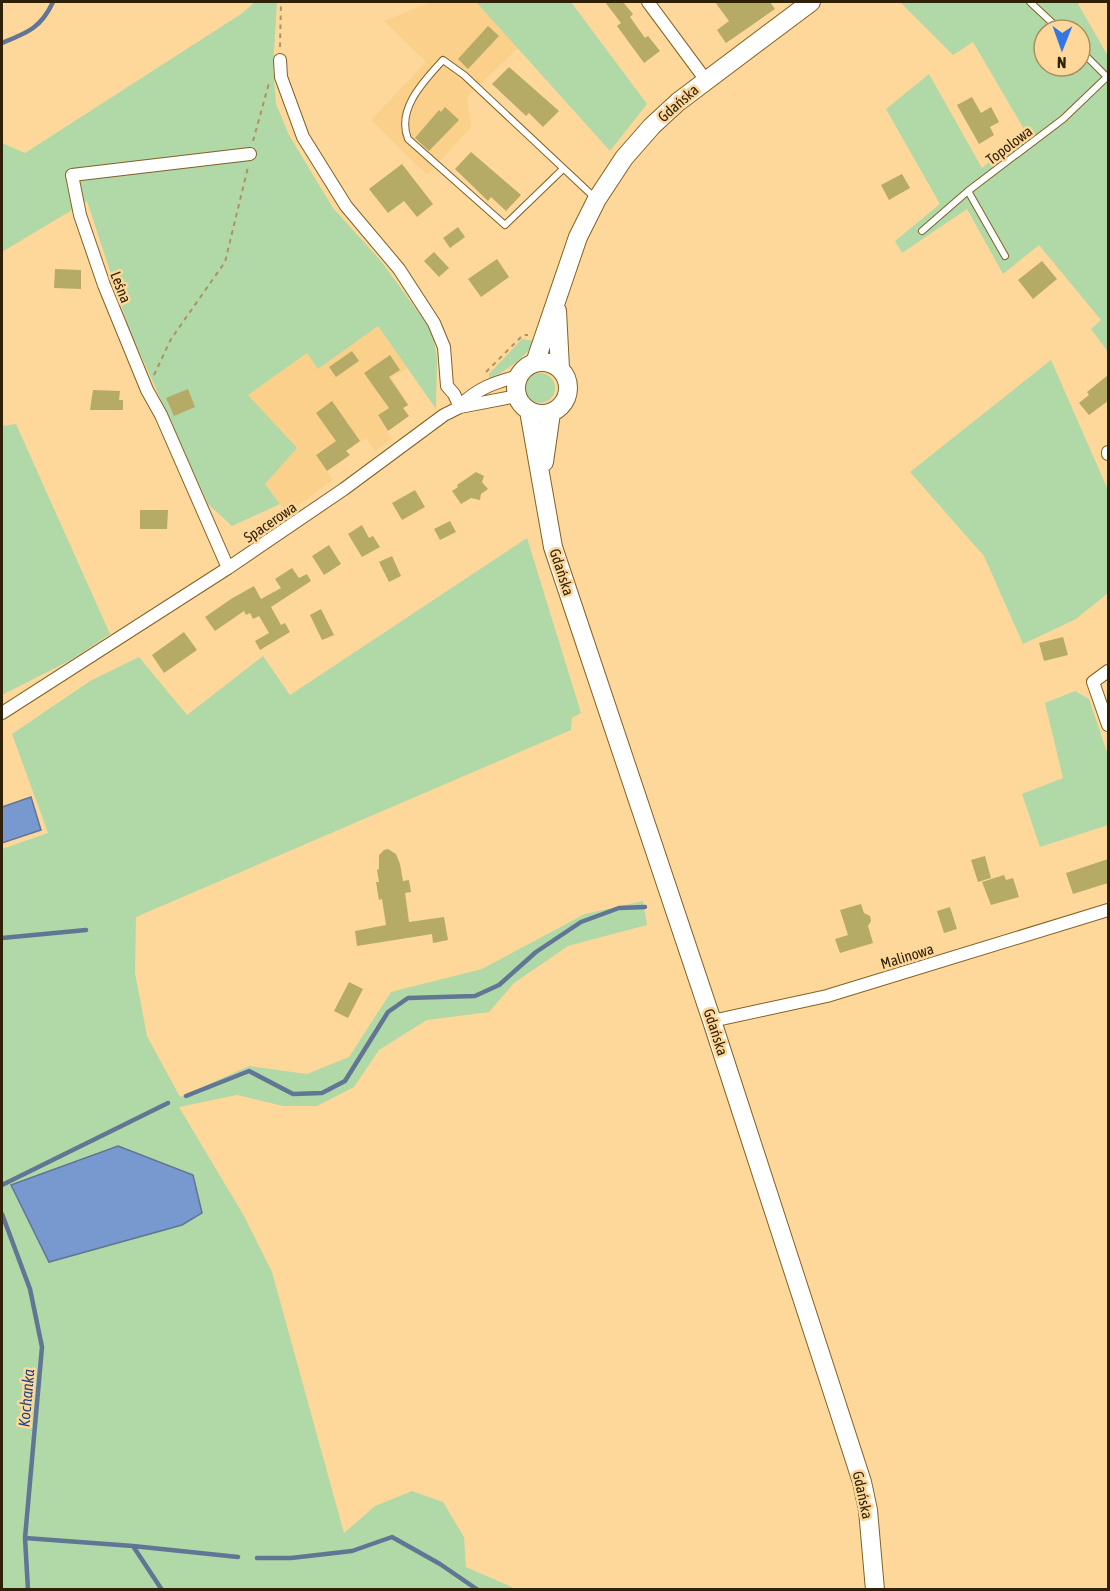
<svg xmlns="http://www.w3.org/2000/svg" width="1110" height="1591" font-family="'Asap Condensed',sans-serif">
<style>
.built{fill:#fad08b}
.green{fill:#b1d8a7;fill-rule:evenodd}
.water{fill:#7799d0;stroke:#617594;stroke-width:1.5}
.lines{fill:none;stroke-linecap:round;stroke-linejoin:round}
.stream{stroke:#617594;stroke-width:4.5}
.building{fill:#b5aa66}
.service-casing{stroke:#826123;stroke-width:8}
.minor-casing{stroke:#826123;stroke-width:14}
.secondary-casing{stroke:#826123;stroke-width:20}
.path{stroke:#ae9261;stroke-width:2;stroke-dasharray:4.5 4.5;stroke-linecap:butt}
.service{stroke:#fff;stroke-width:6}
.minor{stroke:#fff;stroke-width:12}
.secondary{stroke:#fff;stroke-width:18}
.labels{text-anchor:middle;dominant-baseline:central;stroke-width:5;stroke-linejoin:round;paint-order:stroke}
.street-label{font-size:15px;fill:#2f2107;stroke:#fed89a}
.water-label{font-size:16px;font-style:italic;fill:#1c4587;stroke:#fed89a}
</style>
<rect width="100%" height="100%" fill="#fed89a"/>
<!-- built -->
<path class="built" d="M 431,2 L 476,2 L 518,48 L 467,97 L 471,127 L 427,175 L 371,120 L 426,62 L 384,21 Z
M 378,326 L 407,368 L 392,378 L 409,405 L 403,408 L 398,401 L 377,415 L 392,439 L 375,451 L 366,438 L 346,451 L 339,440 L 315,454 L 333,480 L 287,513 L 265,484 L 248,395 L 307,353 L 319,368 Z"/>
<!-- green -->
<path class="green" d="M 255,2 L 277,2 L 273,67 L 276,104 L 289,135 L 333,208 L 381,261 L 432,331 L 437,358 L 436,409 L 378,326 L 318,369 L 307,353 L 248,395 L 297,448 L 265,484 L 280,504 L 232,526 L 208,504 L 129,329 L 87,201 L 2,252 L 2,143 L 25,153 L 241,14 Z
M 476,2 L 571,2 L 647,104 L 610,151 Z
M 900,2 L 1081,2 L 1078,4 L 1108,56 L 1108,352 L 1091,329 L 1101,320 L 1039,245 L 1003,274 L 967,209 L 902,253 L 895,241 L 940,204 L 886,109 L 929,74 L 982,168 L 1025,131 L 973,42 L 953,55 ZM 1044,30 L 1080,30 L 1080,66 L 1044,66 Z
M 522,339 L 535,341 C 529,355 503,373 489,379 L 489,374 Z
M 1051,360 L 1108,490 L 1108,593 L 1076,619 L 1023,644 L 984,556 L 910,472 Z
M525 388a15 15 0 1 1 30 0a15 15 0 1 1-30 0Z
M 16,424 L 110,634 L 71,660 L 2,695 L 2,426 Z
M 527,538 L 581,713 L 572,718 L 571,730 L 136,917 L 135,973 L 147,1036 L 180,1097 L 249,1066 L 307,1074 L 349,1057 L 391,992 L 482,969 L 585,914 L 643,901 L 647,925 L 568,946 L 514,983 L 489,1012 L 427,1020 L 379,1050 L 354,1087 L 317,1106 L 283,1106 L 237,1095 L 179,1107 L 244,1216 L 272,1272 L 344,1533 L 375,1506 L 412,1491 L 443,1502 L 464,1537 L 466,1567 L 516,1589 L 2,1589 L 2,849 L 48,833 L 12,734 L 90,681 L 139,657 L 187,715 L 263,656 L 290,695 Z
M 1075,691 L 1089,699 L 1108,755 L 1108,825 L 1040,847 L 1022,794 L 1063,778 L 1045,703 Z"/>
<!-- water -->
<path class="water" d="M 31,797 L 41,830 L 2,843 L 2,807 Z
M 118,1146 L 193,1175 L 202,1213 L 182,1225 L 49,1262 L 11,1185 Z"/>
<g class="lines">
<!-- stream -->
<path class="stream" d="M 2,43 C 27,33 41,28 53,2
M 2,938 L 86,930
M 186,1096 L 249,1071 L 293,1094 L 322,1093 L 345,1081 L 388,1012 L 408,998 L 475,996 L 499,985 L 536,952 L 581,922 L 619,908 L 645,907
M 2,1185 L 168,1103
M 2,1214 L 30,1289 L 42,1347 L 25,1538 L 28,1590
M 25,1538 L 133,1546 L 238,1557
M 133,1546 L 162,1590
M 257,1558 L 291,1558 L 352,1551 L 392,1537 L 440,1564 L 478,1590"/>
</g>
<!-- building -->
<path class="building" d="M 605,2 L 623,2 L 633,14 L 630,17 L 645,38 L 648,36 L 660,51 L 644,63 L 617,26 L 621,23 Z
M 715,2 L 770,2 L 775,9 L 726,43 L 717,30 L 729,21 Z
M 488,26 L 499,36 L 468,69 L 458,59 Z
M 509,67 L 559,111 L 543,127 L 529,113 L 526,116 L 492,84 Z
M 972,97 L 981,113 L 991,107 L 999,122 L 990,127 L 994,135 L 979,144 L 957,105 Z
M 445,107 L 459,120 L 429,151 L 415,138 L 439,110 L 441,112 Z
M 471,152 L 521,195 L 506,211 L 491,197 L 488,201 L 455,169 Z
M 402,164 L 433,204 L 417,217 L 404,201 L 388,213 L 369,189 Z
M 902,174 L 910,188 L 889,200 L 881,185 Z
M 458,227 L 465,237 L 450,248 L 443,238 Z
M 434,252 L 449,268 L 439,277 L 424,261 Z
M 497,259 L 509,277 L 481,297 L 468,279 Z
M 1042,261 L 1057,279 L 1033,299 L 1018,280 Z
M 55,269 L 81,270 L 81,289 L 54,288 Z
M 352,351 L 359,361 L 336,377 L 329,367 Z
M 390,355 L 400,370 L 389,377 L 408,405 L 403,408 L 409,416 L 388,431 L 378,415 L 389,408 L 364,373 Z
M 1108,375 L 1108,401 L 1089,415 L 1079,403 L 1089,395 L 1087,392 Z
M 188,389 L 195,407 L 174,416 L 166,398 Z
M 93,390 L 120,391 L 119,400 L 123,400 L 123,410 L 90,410 Z
M 332,401 L 360,441 L 346,451 L 350,455 L 327,471 L 316,455 L 336,441 L 316,413 Z
M 476,472 L 484,476 L 482,482 L 488,489 L 481,494 L 480,500 L 471,498 L 461,504 L 452,491 L 458,487 L 457,485 Z
M 415,490 L 425,507 L 402,520 L 392,503 Z
M 140,510 L 168,510 L 167,529 L 140,529 Z
M 450,521 L 456,532 L 440,540 L 434,529 Z
M 362,525 L 369,538 L 373,536 L 380,547 L 362,557 L 348,534 Z
M 329,545 L 341,564 L 324,575 L 312,556 Z
M 392,556 L 401,576 L 389,582 L 379,562 Z
M 292,568 L 299,578 L 307,574 L 311,581 L 271,607 L 281,625 L 285,623 L 290,632 L 260,650 L 255,641 L 269,633 L 259,616 L 253,619 L 250,613 L 246,615 L 244,611 L 215,631 L 205,617 L 231,599 L 254,586 L 261,599 L 281,588 L 275,579 Z
M 321,609 L 334,635 L 322,640 L 310,615 Z
M 184,632 L 197,650 L 164,673 L 152,655 Z
M 1063,637 L 1068,655 L 1044,661 L 1039,643 Z
M 388,849 L 396,854 L 400,864 L 403,881 L 409,880 L 411,892 L 405,893 L 409,922 L 444,917 L 448,940 L 433,943 L 432,934 L 357,946 L 355,931 L 386,925 L 382,899 L 379,900 L 376,882 L 379,882 L 377,870 L 379,869 L 379,855 L 384,850 Z
M 985,856 L 991,878 L 978,882 L 971,860 Z
M 1108,859 L 1108,883 L 1073,894 L 1066,873 Z
M 1004,875 L 1006,880 L 1013,878 L 1019,897 L 991,905 L 982,882 Z
M 861,904 L 864,913 L 870,916 L 871,921 L 868,926 L 873,943 L 840,953 L 835,939 L 848,935 L 840,910 Z
M 950,907 L 957,929 L 944,933 L 937,911 Z
M 349,982 L 363,989 L 348,1018 L 334,1011 Z"/>
<g class="lines">
<!-- service casing -->
<g class="service-casing">
<path id="service" d="M 1030,2 L 1060,30
M 1080,50 L 1107,77
M 563,169 L 505,225 L 408,139 C 396,109 424,81 443,60 L 464,75 L 594,197
M 968,191 L 1005,256
M 922,231 L 968,191 L 1063,119 L 1108,76"/>
</g>
<!-- minor casing -->
<g class="minor-casing">
<path id="minor" d="M 648,2 L 705,79
M 280,60 L 281,77 L 303,137 L 346,206 L 399,269 L 434,323 L 444,347 L 447,386 L 454,394 L 460,407
M 460,406 C 477,388 496,382 519,376
M 1108,452 L 1108,454
M 228,568 L 161,415 L 147,390 L 104,285 L 80,215 L 72,175 L 250,154
M 1108,671 L 1093,682 L 1108,725
M 2,713 L 228,568 L 344,489 L 444,415 L 460,407 L 517,396
M 712,1021 L 827,996 L 1108,910"/>
</g>
<!-- secondary casing -->
<g class="secondary-casing">
<path id="secondary" d="M 557,311 L 560,368
M516 388a26 26 0 1 1 52 0a26 26 0 1 1-52 0Z
M 535,363 L 578,237 L 597,199 L 624,158 L 652,126 L 678,102 L 811,2
M 529,411 L 553,547 L 712,1021 L 862,1482 L 868,1510 L 875,1590
M 544,462 L 551,413"/>
</g>
<!-- path -->
<path class="path" d="M 280,47 L 281,2
M 253,141 L 269,83
M 486,372 L 523,335 L 528,335
M 154,375 L 171,339 L 225,262 L 248,167"/>
<!-- service -->
<use href="#service" class="service"/>
<!-- minor -->
<use href="#minor" class="minor"/>
<!-- secondary -->
<use href="#secondary" class="secondary"/>
</g>
<g class="labels">
<!-- street labels -->
<g class="street-label">
<text transform="translate(678 103) rotate(-41)">Gdańska</text>
<text transform="translate(1009 145) rotate(-37)">Topolowa</text>
<text transform="translate(121 287) rotate(69)">Leśna</text>
<text transform="translate(270 522) rotate(-34)">Spacerowa</text>
<text transform="translate(562 572) rotate(72)">Gdańska</text>
<text transform="translate(907 956) rotate(-17)">Malinowa</text>
<text transform="translate(716 1032) rotate(72)">Gdańska</text>
<text transform="translate(863 1495) rotate(78)">Gdańska</text>
</g>
<!-- water labels -->
<g class="water-label">
<text transform="translate(26 1398) rotate(-85)">Kochanka</text>
</g>
</g>
<!-- border -->
<rect width="1110" height="1591" fill="none" stroke="#2f2107" stroke-width="6"/>
<!-- north arrow -->
<g transform="translate(1062 48) rotate(181)"><circle r="28" fill="#fed89a" stroke="#ab8f5f" stroke-width="1.5"/>
<path d="M0-4.5L10 22L0 15L-10 22Z" fill="#3277e4"/>
<text y="-9" font-size="16" font-weight="bold" text-anchor="middle" fill="#2f2107">N</text>
</g>
</svg>
